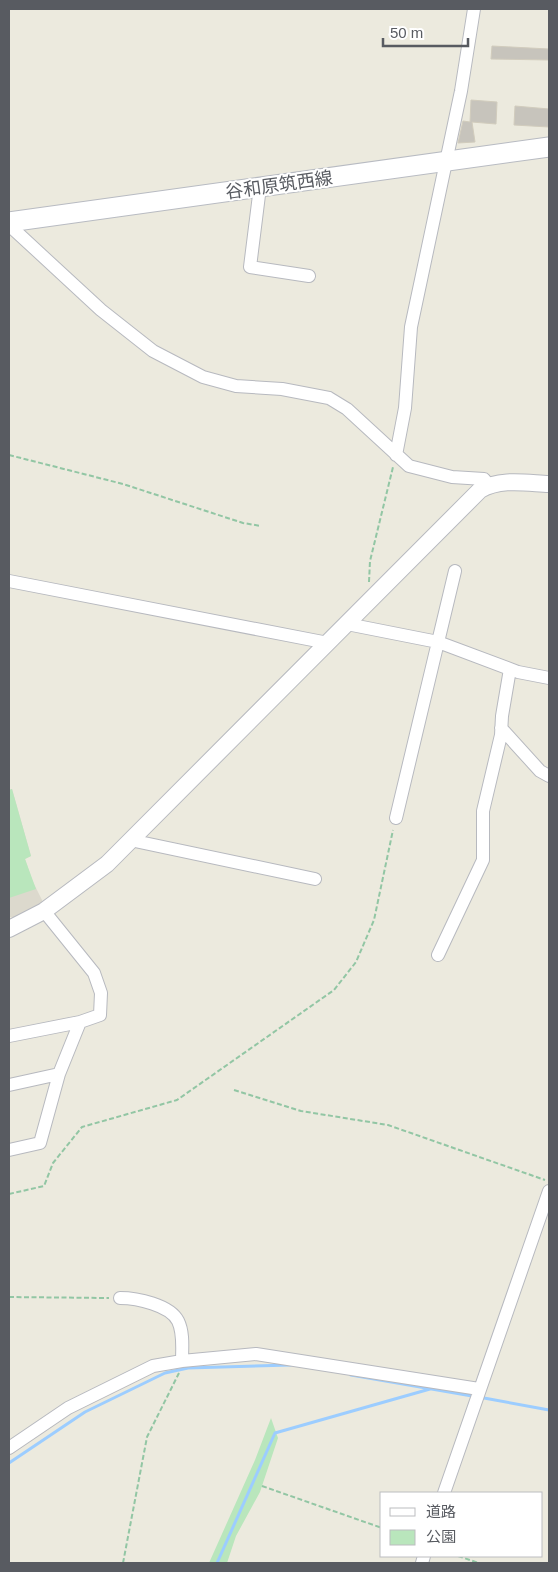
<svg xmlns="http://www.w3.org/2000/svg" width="558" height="1572" font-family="Arial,'Noto Sans JP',sans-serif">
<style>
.education{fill:#dcd9cd}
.green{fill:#b9e6bc}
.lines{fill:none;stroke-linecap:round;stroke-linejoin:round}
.stream{stroke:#9ccdff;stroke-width:3}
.building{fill:#c7c4bc;stroke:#d1ccbd}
.minor-casing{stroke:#b7b9bf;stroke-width:14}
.tertiary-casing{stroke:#b7b9bf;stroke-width:18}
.secondary-casing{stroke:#b8bbc2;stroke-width:21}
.path{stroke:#92c6a4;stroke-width:2;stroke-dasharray:5 2.5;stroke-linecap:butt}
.minor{stroke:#fff;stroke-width:12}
.tertiary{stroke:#fff;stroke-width:16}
.secondary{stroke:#fff;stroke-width:19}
.labels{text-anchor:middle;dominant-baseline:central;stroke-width:4;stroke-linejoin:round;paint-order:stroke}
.street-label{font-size:18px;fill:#585b61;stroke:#fff}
</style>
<rect width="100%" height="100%" fill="#eceade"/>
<!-- education -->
<path class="education" d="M 12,789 L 31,856 L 25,859 L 32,880 L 43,902 L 16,917 L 9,917 L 9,790 Z"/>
<!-- green -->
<path class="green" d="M 12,789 L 31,856 L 25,859 L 36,889 L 9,898 L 9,790 Z
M 271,1418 L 278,1438 L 260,1492 L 236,1536 L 227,1563 L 209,1563 L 255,1460 Z"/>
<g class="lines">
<!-- stream -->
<path class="stream" d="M 351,1375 L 472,1396
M 484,1398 L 549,1410
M 9,1463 L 85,1412 L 165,1373 L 188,1368 L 291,1365
M 217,1563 L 275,1433 L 430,1389"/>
</g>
<!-- building -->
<path class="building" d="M 492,46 L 549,49 L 549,60 L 491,59 Z
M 471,100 L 497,102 L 496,124 L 472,122 L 475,142 L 458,143 L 463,121 L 470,122 Z
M 515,106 L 549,109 L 549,127 L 514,125 Z"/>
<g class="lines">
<!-- minor casing -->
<g class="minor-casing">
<path id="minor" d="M 260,187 L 250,267 L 309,276
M 9,225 L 101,310 L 153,351 L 203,377 L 236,386 L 282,389 L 329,398 L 347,409 L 409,466 L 452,477 L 484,479 L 489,485
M 396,455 L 405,408 L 411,327 L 461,91 L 474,9
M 455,571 L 438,642 L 518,672 L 549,678
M 9,581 L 328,643
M 347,624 L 438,642 L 396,818
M 501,728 L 540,771 L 549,776
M 130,840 L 315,879
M 44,911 L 94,973 L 101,993 L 100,1015 L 80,1022
M 438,955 L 483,860 L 483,811 L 501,735 L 502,716 L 510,669
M 9,1036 L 80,1022 L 59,1074 L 40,1143 L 9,1150
M 9,1085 L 59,1074
M 120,1298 C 137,1298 170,1305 178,1321 C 184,1333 182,1349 182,1361
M 9,1448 L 68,1408 L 153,1366 L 182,1361 L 256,1354 L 479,1389
M 444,1493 L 549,1191
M 422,1563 L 424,1556"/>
</g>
<!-- tertiary casing -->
<g class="tertiary-casing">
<path id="tertiary" d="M 9,929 L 44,911 L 107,864 L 480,490 C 501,478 526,483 549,484"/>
</g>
<!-- secondary casing -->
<g class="secondary-casing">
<path id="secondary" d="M 9,222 L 549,147"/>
</g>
<!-- path -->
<path class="path" d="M 9,455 L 123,484 L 243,523 L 261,526
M 369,582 L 370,561 L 393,467
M 234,1090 L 301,1111 L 388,1125 L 545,1180
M 9,1194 L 44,1186 L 53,1163 L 82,1127 L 177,1100 L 334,990 L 356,962 L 374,920 L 393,830
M 9,1297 L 109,1298
M 262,1486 L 382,1528
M 458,1556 L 479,1563
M 123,1563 L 147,1437 L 179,1373"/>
<!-- minor -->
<use href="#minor" class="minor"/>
<!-- tertiary -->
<use href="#tertiary" class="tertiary"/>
<!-- secondary -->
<use href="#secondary" class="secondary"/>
</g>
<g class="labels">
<!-- street labels -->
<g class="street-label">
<text transform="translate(279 185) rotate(-8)">谷和原筑西線</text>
</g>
</g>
<!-- border -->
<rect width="558" height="1572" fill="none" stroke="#585b61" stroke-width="20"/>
<!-- legend -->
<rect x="380" y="1492" width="162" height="65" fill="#ffffff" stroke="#bcbdc0"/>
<rect x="390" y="1508" width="25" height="8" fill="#ffffff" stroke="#bcbdc0"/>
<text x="426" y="1517" font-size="15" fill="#585b61">道路</text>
<rect x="390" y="1530" width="25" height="15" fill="#b9e6bc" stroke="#bcbdc0"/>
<text x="426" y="1542" font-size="15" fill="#585b61">公園</text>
<!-- scale -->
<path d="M383 38v8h85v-8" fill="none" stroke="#585b61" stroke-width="2.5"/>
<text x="390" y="38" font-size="15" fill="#585b61" stroke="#ffffff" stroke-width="4" paint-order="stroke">50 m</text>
</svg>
